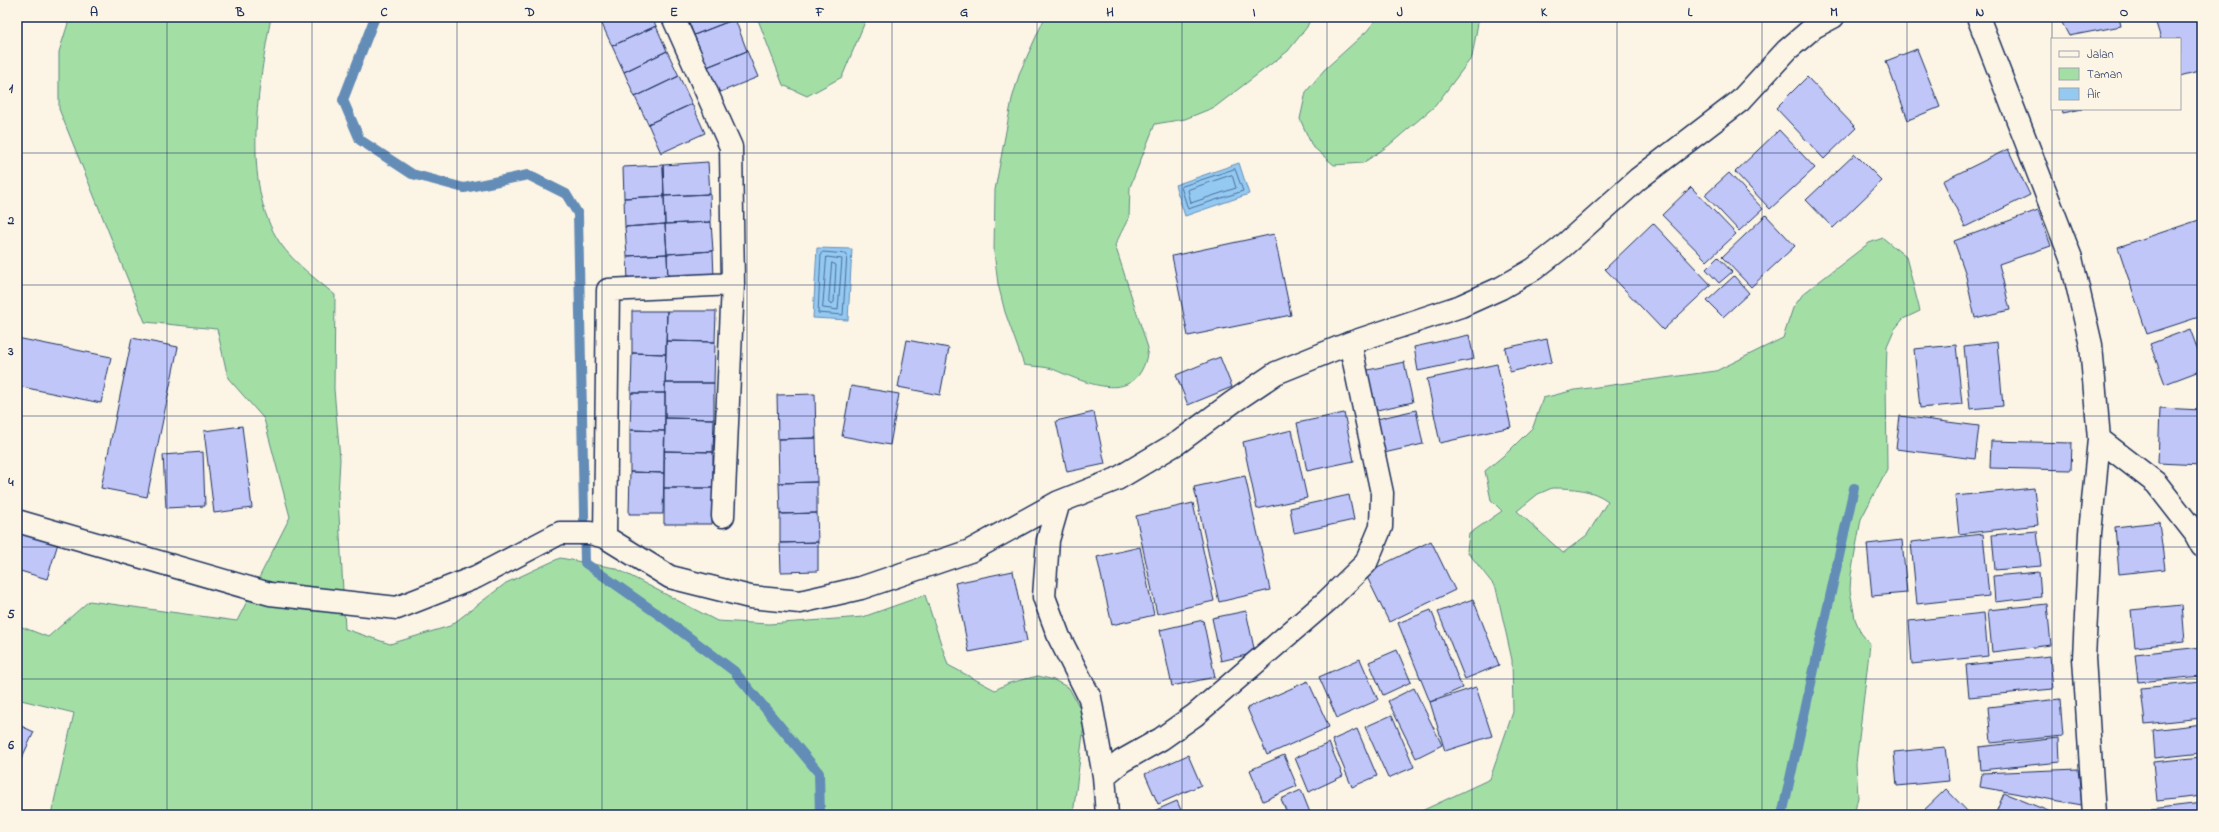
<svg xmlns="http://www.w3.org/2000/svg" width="2219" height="832" font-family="'Indie Flower',sans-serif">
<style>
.green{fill:#a3dfa5;stroke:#5f8782;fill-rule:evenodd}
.water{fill:#94caf2;stroke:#648cb7}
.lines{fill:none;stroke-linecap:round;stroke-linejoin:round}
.shore{stroke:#4b6d99;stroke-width:1}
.stream{stroke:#648cb7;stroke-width:10}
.building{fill:#c0c6f8;stroke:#1b2f5e}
.minor-casing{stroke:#1b2f5e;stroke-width:25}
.minor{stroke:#fcf5e5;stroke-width:22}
.grid{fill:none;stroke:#1b2f5e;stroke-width:1;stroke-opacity:0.55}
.neatline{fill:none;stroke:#1b2f5e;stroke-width:1.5}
.grid-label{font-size:13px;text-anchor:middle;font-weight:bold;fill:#1b2f5e}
</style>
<rect width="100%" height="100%" fill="#fcf5e5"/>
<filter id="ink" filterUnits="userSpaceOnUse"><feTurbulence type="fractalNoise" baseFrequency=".025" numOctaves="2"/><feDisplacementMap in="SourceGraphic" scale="8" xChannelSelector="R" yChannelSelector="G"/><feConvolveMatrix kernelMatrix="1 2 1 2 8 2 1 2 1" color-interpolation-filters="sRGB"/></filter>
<g filter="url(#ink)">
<!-- green -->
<path class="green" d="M 70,17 L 271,17 C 259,83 240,184 280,243 C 294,263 316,279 335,295 L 334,389 L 340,459 L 338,496 L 345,629 L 390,644 L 450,626 L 506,583 L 560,558 L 615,568 L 717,621 L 769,624 L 863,617 L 925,595 L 948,665 L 995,690 L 1009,683 L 1038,676 L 1054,680 L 1069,688 L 1085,717 L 1073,815 L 51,815 L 74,713 L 17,699 L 17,625 L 48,637 L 89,601 L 237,621 L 290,517 L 264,419 L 228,378 L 217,329 L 145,322 L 59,109 L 59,52 Z
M 757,17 L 867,17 L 842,77 L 807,96 L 783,85 Z
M 1045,17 L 1311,17 L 1307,27 L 1288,51 L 1215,107 L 1185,119 L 1155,124 L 1130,187 L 1129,217 L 1115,245 L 1148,348 C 1141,406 1092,386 1055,370 C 1046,366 1034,367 1024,365 L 1005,312 L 998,284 L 994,252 L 995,190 L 1012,99 L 1020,72 Z
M 1378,17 L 1479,17 L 1472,57 L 1435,106 L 1388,146 L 1363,163 L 1334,165 L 1312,146 L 1300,119 L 1306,92 L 1324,70 L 1367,31 Z
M 1883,238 L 1906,257 L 1920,311 L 1903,319 L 1894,330 L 1887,346 L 1886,377 L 1887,469 L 1861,519 L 1851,575 L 1850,590 L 1855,619 L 1861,633 L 1870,644 L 1856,764 L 1858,797 L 1855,811 L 1851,815 L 1413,815 L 1490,779 L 1513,712 L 1512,660 L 1496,588 L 1467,551 L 1469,534 L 1502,511 L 1491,500 L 1485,471 L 1509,451 L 1533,427 L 1543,398 L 1575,390 L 1716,371 L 1783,338 L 1793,308 L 1803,294 L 1869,243 ZM 1552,488 C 1572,488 1592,489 1608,501 L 1587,535 L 1563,553 L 1517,511 L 1538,494 Z"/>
<!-- water -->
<path class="water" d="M 1239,163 L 1249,194 L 1185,216 L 1175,185 Z
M 817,248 L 852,249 L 848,320 L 813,318 Z"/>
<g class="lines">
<!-- shore -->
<path class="shore" d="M 1235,169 L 1243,191 L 1188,209 L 1181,187 Z
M 1232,175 L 1236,188 L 1191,203 L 1188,190 Z
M 823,252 L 847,254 L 843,315 L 818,313 L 821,254 Z
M 827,257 L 842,259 L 838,310 L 823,308 Z
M 832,263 L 836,265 L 834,302 L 832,304 L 829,302 Z"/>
<!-- stream -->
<path class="stream" d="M 375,17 L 343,100 L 360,140 L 412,174 L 464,188 L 528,175 L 566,194 L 578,214 L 585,563 L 662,617 L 734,671 L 819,773 L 820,815
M 1782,815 L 1854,488"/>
</g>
<!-- building -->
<path class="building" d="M 599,17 L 611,17 L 601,22 Z
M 611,17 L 652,17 L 656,26 L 612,46 L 601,22 Z
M 687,17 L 734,17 L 735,19 L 694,35 Z
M 2059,17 L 2119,17 L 2121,26 L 2069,36 Z
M 2165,17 L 2195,17 L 2202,43 L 2202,70 L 2180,76 L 2180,39 L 2161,39 L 2155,20 Z
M 735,19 L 747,51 L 707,67 L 694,35 Z
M 656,26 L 667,51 L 624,72 L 612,46 Z
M 1917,49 L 1940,107 L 1908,120 L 1886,61 Z
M 667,51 L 679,76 L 635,97 L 624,72 Z
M 747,51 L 758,77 L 718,93 L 707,67 Z
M 679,76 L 692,104 L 648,124 L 635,97 Z
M 1807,77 L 1856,128 L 1824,159 L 1776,108 Z
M 692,104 L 705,133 L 661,153 L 648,124 Z
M 2062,109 L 2082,109 L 2063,113 Z
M 1779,130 L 1815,168 L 1770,209 L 1735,172 Z
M 2008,149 L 2030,195 L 1965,227 L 1943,181 Z
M 1855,154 L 1882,181 L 1833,228 L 1806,200 Z
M 708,162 L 710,194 L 664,196 L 663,165 Z
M 663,165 L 664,196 L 624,198 L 623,167 Z
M 1729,173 L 1763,209 L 1739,231 L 1705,195 Z
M 1691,187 L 1736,234 L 1707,261 L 1662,215 Z
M 710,194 L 711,222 L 665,224 L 664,196 Z
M 664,196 L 665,224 L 625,227 L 624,198 Z
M 2038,210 L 2051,246 L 1999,264 L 2010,310 L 1975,318 L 1965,272 L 1954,241 Z
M 1766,215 L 1795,246 L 1751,287 L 1722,257 Z
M 2202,219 L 2202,316 L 2147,334 L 2118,247 Z
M 711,222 L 713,251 L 667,254 L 665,224 Z
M 1653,223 L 1711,285 L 1663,330 L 1605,269 Z
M 665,224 L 667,254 L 627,256 L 625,227 Z
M 1274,234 L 1291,315 L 1188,336 L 1172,256 Z
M 713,251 L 714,278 L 668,280 L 667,254 Z
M 667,254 L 668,280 L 628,282 L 627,256 Z
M 1718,257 L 1732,272 L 1719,283 L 1706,269 Z
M 1734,276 L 1749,293 L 1723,317 L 1707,301 Z
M 632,311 L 667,311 L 666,354 L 632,353 Z
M 667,311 L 716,311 L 715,342 L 666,341 Z
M 2190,329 L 2202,361 L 2202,370 L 2165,384 L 2150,344 Z
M 1469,335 L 1474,359 L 1418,371 L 1414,347 Z
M 17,338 L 111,357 L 101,403 L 17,386 Z
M 132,338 L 178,347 L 147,497 L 101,488 Z
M 1547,339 L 1552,362 L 1510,372 L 1505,348 Z
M 907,340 L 949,348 L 940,395 L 898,387 Z
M 666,341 L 715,342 L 714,383 L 665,383 Z
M 1997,342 L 2003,406 L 1970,409 L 1964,346 Z
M 1956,345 L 1962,404 L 1920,408 L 1914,349 Z
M 632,353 L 666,354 L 665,393 L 631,393 Z
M 1220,357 L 1232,387 L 1188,405 L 1176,375 Z
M 1404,362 L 1413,402 L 1368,412 L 1359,372 Z
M 1497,364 L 1511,427 L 1440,443 L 1427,379 Z
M 665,383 L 714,383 L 714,419 L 665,418 Z
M 851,386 L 899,394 L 890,445 L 842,436 Z
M 631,393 L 665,393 L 665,431 L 630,430 Z
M 815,394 L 816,438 L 778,439 L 777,395 Z
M 2160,408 L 2202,410 L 2201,465 L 2158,463 Z
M 1416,410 L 1423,444 L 1384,453 L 1377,419 Z
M 1094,412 L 1105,464 L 1067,472 L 1056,421 Z
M 1344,413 L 1354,461 L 1307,471 L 1297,423 Z
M 1900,416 L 1979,426 L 1975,459 L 1896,449 Z
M 665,418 L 714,419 L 713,452 L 664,451 Z
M 242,426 L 252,508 L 214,513 L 204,431 Z
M 630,430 L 665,431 L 664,473 L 630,472 Z
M 1292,430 L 1307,498 L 1257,509 L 1243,442 Z
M 816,438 L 817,482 L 779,483 L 778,439 Z
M 1991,441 L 2072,443 L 2071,470 L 1990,468 Z
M 664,451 L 713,452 L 713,488 L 664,488 Z
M 203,452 L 205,506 L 166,508 L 163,455 Z
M 630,472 L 664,473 L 663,514 L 629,514 Z
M 1245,476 L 1270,590 L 1219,602 L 1194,487 Z
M 817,482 L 817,513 L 780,514 L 779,483 Z
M 664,488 L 713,488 L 712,524 L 664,524 Z
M 2034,488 L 2038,525 L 1959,534 L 1955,496 Z
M 1349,495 L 1354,520 L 1294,533 L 1290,508 Z
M 1193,503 L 1214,601 L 1157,614 L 1136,516 Z
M 817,513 L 818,542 L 780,543 L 780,514 Z
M 2159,522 L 2165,569 L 2119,574 L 2115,527 Z
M 17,528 L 59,540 L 47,579 L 17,570 Z
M 2037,531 L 2041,566 L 1995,570 L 1992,535 Z
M 1983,534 L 1989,596 L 1917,604 L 1911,542 Z
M 1902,540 L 1907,593 L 1872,596 L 1867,544 Z
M 1431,541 L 1455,590 L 1389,622 L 1365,573 Z
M 818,542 L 818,571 L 781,572 L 780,543 Z
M 1140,547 L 1154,615 L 1112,625 L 1097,557 Z
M 1013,571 L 1027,641 L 969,652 L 955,583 Z
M 2039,572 L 2041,597 L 1995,602 L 1993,576 Z
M 1473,599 L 1499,665 L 1465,679 L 1438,612 Z
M 2047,604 L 2051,645 L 1992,652 L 1988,610 Z
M 2182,605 L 2185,642 L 2135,647 L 2131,610 Z
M 1431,610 L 1462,688 L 1430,702 L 1398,623 Z
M 1246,611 L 1255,653 L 1221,661 L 1212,618 Z
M 1984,613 L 1988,656 L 1912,664 L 1909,621 Z
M 1203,620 L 1215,677 L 1172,686 L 1160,630 Z
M 2202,647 L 2202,676 L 2138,682 L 2135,654 Z
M 1397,650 L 1411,682 L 1383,695 L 1369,662 Z
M 2050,656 L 2053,689 L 1969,697 L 1966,665 Z
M 1360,659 L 1378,700 L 1337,718 L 1319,677 Z
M 1308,681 L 1329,727 L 1267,755 L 1247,708 Z
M 2202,682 L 2202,718 L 2145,724 L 2141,688 Z
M 1476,687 L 1492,736 L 1445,751 L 1430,702 Z
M 1414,688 L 1442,745 L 1416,758 L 1388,701 Z
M 2060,699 L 2063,736 L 1991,743 L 1988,707 Z
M 1392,715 L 1414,767 L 1388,778 L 1365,727 Z
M 17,724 L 34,732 L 17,768 Z
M 2202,724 L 2202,753 L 2155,758 L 2153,730 Z
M 1357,729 L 1377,776 L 1352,787 L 1332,740 Z
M 2059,738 L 2060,762 L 1981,770 L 1979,747 Z
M 1329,743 L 1343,776 L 1309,792 L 1295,758 Z
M 1945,747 L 1949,781 L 1897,786 L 1894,752 Z
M 1188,755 L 1201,785 L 1158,804 L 1145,774 Z
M 1284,755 L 1297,786 L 1263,801 L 1250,770 Z
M 2202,757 L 2202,796 L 2157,801 L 2153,762 Z
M 2078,769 L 2082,805 L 1980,787 L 1982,773 Z
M 1946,789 L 1971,815 L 1919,815 Z
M 1301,790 L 1311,815 L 1288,815 L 1281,799 Z
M 2004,793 L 2058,815 L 1995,815 Z
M 1177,801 L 1183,815 L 1148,815 L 1147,814 Z
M 2202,803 L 2202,815 L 2152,815 L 2151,809 Z"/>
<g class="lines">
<!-- minor casing -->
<g class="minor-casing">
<path id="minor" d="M 673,17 L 731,147 L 733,284 L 723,516
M 1978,17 L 2071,258 L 2091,345 L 2099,439 L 2090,533 L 2084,658 L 2094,815
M 2099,439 L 2156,483 L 2195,533 L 2202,546
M 1059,502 L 1048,540 L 1044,597 L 1059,637 L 1090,698 L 1104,776
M 17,521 L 270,594 L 397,608 L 476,577 L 560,533 L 590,533 L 605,537 L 670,577 L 750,597 L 800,602 L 861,588 L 970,551 L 1059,502 L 1117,479 L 1179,442 L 1233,402 L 1276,373 L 1350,343 L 1461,306 L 1501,288 L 1534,269 L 1561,248 L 1638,179 L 1740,101 L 1787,50 L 1814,27 L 1833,17
M 605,537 L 608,290 L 733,284
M 1107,815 L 1104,776 L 1122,761 L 1161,739 L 1195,715 L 1327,601 L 1366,563 L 1381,527 L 1382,493 L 1350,343"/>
</g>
<!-- minor -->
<use href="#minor" class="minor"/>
</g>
</g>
<!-- grid -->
<path class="grid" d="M 167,17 L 167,815M 312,17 L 312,815M 457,17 L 457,815M 602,17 L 602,815M 747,17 L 747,815M 892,17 L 892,815M 1037,17 L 1037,815M 1182,17 L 1182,815M 1327,17 L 1327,815M 1472,17 L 1472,815M 1617,17 L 1617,815M 1762,17 L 1762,815M 1907,17 L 1907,815M 2052,17 L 2052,39M 2052,39 L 2052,109M 2052,109 L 2052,815M 17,153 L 2202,153M 17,285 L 2202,285M 17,416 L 2202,416M 17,547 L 2202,547M 17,679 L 2202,679"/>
<!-- margin -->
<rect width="2219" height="832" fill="none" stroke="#fcf5e5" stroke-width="44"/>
<!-- legend -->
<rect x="2051" y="38" width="130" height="72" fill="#fcf5e5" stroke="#a2a6af"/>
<rect x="2059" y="51" width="20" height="6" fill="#fcf5e5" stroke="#a2a6af"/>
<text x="2087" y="58" font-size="12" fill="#1b2f5e">Jalan</text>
<rect x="2059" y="68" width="20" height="12" fill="#a3dfa5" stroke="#a2a6af"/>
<text x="2087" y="78" font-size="12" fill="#1b2f5e">Taman</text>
<rect x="2059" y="88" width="20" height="12" fill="#94caf2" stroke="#a2a6af"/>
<text x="2087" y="98" font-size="12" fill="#1b2f5e">Air</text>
<rect x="22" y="22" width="2175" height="788" class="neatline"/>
<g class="grid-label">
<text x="94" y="16">A</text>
<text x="240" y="16">B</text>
<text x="384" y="16">C</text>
<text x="530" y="16">D</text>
<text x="674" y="16">E</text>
<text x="820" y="16">F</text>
<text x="964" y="16">G</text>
<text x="1110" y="16">H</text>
<text x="1254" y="16">I</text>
<text x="1400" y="16">J</text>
<text x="1544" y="16">K</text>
<text x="1690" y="16">L</text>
<text x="1834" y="16">M</text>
<text x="1980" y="16">N</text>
<text x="2124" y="16">O</text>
<text x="11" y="92">1</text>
<text x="11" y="224">2</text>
<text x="11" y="355">3</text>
<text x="11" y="486">4</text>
<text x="11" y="618">5</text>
<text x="11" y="749">6</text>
</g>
</svg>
